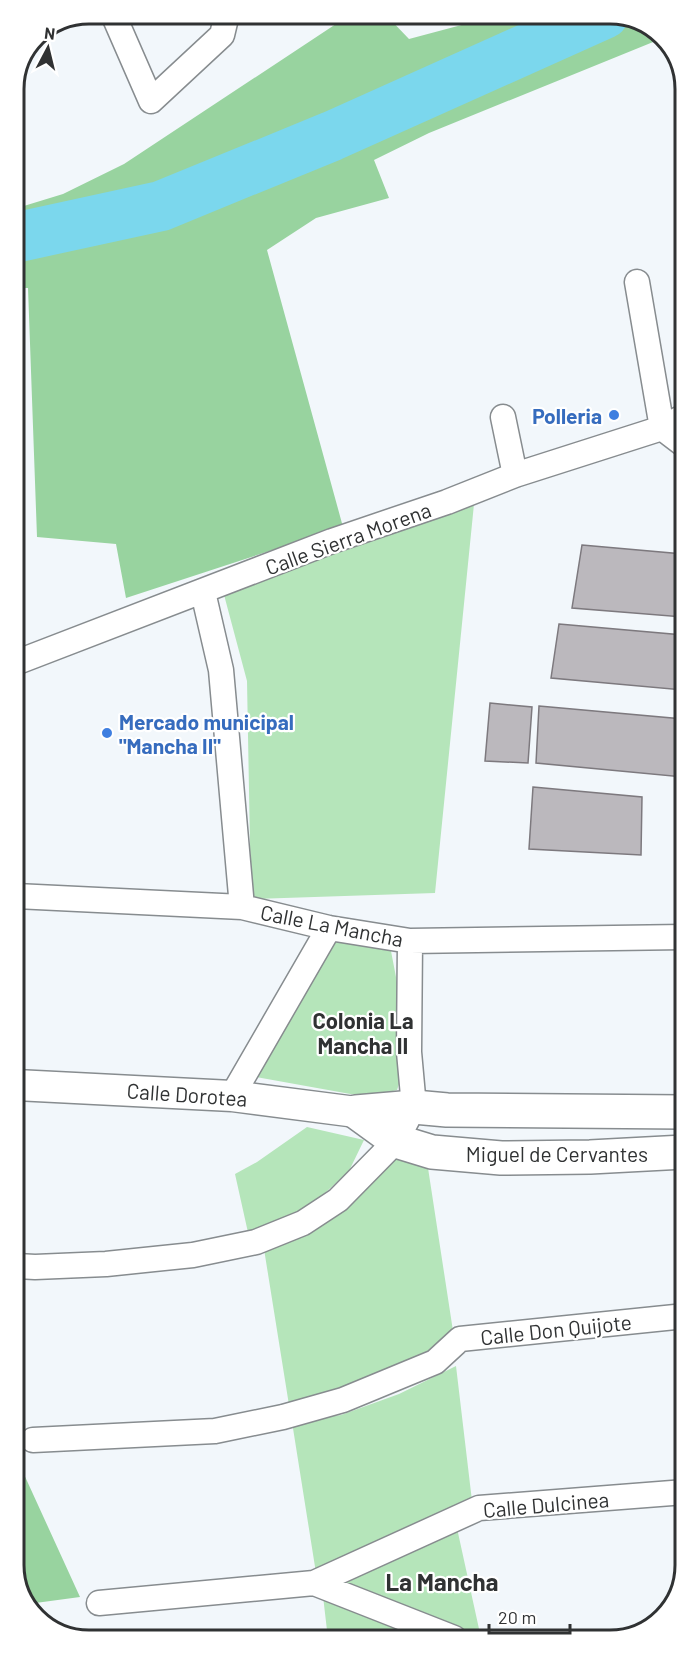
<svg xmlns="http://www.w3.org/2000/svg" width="699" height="1654" font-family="Barlow,sans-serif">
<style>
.green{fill:#b5e5ba}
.forest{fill:#98d39f}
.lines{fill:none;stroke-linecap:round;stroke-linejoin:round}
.river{stroke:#7bd7ed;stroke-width:50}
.building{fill:#bbb8bd;stroke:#7d797e;stroke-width:1.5}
.minor-casing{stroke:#878c8f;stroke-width:27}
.tertiary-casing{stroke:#878c8f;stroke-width:33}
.secondary-casing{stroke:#878c8f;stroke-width:36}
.minor{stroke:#fff;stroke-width:24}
.tertiary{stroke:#fff;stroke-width:30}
.secondary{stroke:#fff;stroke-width:33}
.shop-dot{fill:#3f7fe0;stroke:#fff;stroke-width:2}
.labels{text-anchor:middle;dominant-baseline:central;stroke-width:4.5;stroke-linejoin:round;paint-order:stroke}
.shop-label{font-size:21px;font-weight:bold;fill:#366cbe;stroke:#fff;text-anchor:end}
.street-label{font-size:21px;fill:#303233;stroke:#fff}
.neighbourhood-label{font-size:22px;font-weight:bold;fill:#303233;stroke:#fff}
.quarter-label{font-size:24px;font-weight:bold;fill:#303233;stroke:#fff}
.rim{fill:none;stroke:#303233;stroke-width:3}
</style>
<rect width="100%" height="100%" fill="#f2f7fb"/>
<!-- green -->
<path class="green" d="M 474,504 L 435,893 L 251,899 L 247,681 L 223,591 Z
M 331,937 L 391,951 L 400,998 L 401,1078 L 397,1090 L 367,1097 L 256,1077 Z
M 307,1127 L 364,1140 L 349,1171 L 313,1204 L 249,1237 L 235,1174 L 257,1162 Z
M 403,1152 L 428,1168 L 453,1331 L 431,1355 L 349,1387 L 289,1405 L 264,1249 Z
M 456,1366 L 472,1501 L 316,1573 L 292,1422 L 341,1415 L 399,1394 Z
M 455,1519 L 481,1638 L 471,1638 L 332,1581 Z
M 323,1596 L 428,1638 L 328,1639 Z"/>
<!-- forest -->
<path class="forest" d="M 380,14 L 385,14 L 409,39 L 484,19 L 495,14 L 615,14 L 656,29 L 663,38 L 429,133 L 374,160 L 389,198 L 316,218 L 267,250 L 343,527 L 126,598 L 116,544 L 37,537 L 28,288 L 14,288 L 14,209 L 63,194 L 124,164 L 342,20 Z
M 17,1459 L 80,1597 L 28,1604 L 17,1589 Z"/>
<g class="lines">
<!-- river -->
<path class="river" d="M 14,238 L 161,206 L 332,136 L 604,14"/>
</g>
<!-- building -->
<path class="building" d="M 582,545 L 683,554 L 683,617 L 572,608 Z
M 559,624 L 683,635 L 683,690 L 551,678 Z
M 490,703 L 532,707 L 528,763 L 485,761 Z
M 539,706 L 683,719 L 683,777 L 536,763 Z
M 533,787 L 642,797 L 641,855 L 529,849 Z"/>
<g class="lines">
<!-- minor casing -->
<g class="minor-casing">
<path id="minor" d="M 113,14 L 151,101 L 222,35 L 227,14
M 637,282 L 662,428 L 683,444
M 503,417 L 515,475
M 203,592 L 221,670 L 242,907
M 15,663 L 332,541 L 447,502 L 515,475 L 662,428 L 683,417
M 16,896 L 242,907 L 329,928 L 410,941 L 684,937
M 232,1096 L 329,928
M 17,1266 L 35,1267 L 106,1264 L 193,1255 L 256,1242 L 303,1223 L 338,1200 L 396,1141 L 414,1107 L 409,1052 L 410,941
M 33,1440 L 215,1431 L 283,1417 L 343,1400 L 435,1362 L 460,1339 L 685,1316
M 314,1583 L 479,1508 L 685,1492
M 99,1603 L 314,1583 L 454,1638"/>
</g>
<!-- tertiary casing -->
<g class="tertiary-casing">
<path id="tertiary" d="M 16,1085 L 232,1096 L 356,1112"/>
</g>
<!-- secondary casing -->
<g class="secondary-casing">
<path id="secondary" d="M 356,1112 L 396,1141 L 432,1152 L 501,1158 L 590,1157 L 684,1152
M 356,1112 L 414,1107 L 447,1110 L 684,1112"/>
</g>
<!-- minor -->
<use href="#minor" class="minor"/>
<!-- tertiary -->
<use href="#tertiary" class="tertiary"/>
<!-- secondary -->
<use href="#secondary" class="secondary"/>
</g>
<!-- markers -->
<g class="shop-dot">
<circle cx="614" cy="415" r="6"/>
<circle cx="107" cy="733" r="6"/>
</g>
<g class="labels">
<!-- shop labels -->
<g class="shop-label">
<text x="602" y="415">Polleria</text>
<text x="119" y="721" text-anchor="start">Mercado municipal<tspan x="119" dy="24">"Mancha II"</tspan></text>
</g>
<!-- street labels -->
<g class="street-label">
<text transform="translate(348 538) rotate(-20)">Calle Sierra Morena</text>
<text transform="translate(332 925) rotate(11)">Calle La Mancha</text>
<text transform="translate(187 1094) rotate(4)">Calle Dorotea</text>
<text x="557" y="1153">Miguel de Cervantes</text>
<text transform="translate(556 1329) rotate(-6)">Calle Don Quijote</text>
<text transform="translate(546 1504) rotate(-5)">Calle Dulcinea</text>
</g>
<!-- neighbourhood labels -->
<g class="neighbourhood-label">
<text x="363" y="1020">Colonia La<tspan x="363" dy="25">Mancha II</tspan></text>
</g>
<!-- quarter labels -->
<g class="quarter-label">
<text x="442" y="1581">La Mancha</text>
</g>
</g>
<!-- crop -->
<path d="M0 0H699V1654H0ZM89 24H610A65 65 0 0 1 675 89V1565A65 65 0 0 1 610 1630H89A65 65 0 0 1 24 1565V89A65 65 0 0 1 89 24Z" fill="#fff" fill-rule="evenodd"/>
<path class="rim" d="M89 24H610A65 65 0 0 1 675 89V1565A65 65 0 0 1 610 1630H89A65 65 0 0 1 24 1565V89A65 65 0 0 1 89 24Z"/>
<!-- north arrow -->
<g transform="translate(48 48) rotate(7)" stroke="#ffffff" stroke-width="4.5" paint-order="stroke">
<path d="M0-4.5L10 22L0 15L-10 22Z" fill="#303233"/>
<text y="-9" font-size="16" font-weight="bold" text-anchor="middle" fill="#303233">N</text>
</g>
<!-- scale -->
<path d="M489 1624v9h81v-9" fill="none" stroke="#303233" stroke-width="3"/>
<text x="498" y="1624" font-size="18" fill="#303233" stroke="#ffffff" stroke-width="4.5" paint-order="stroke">20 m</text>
</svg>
